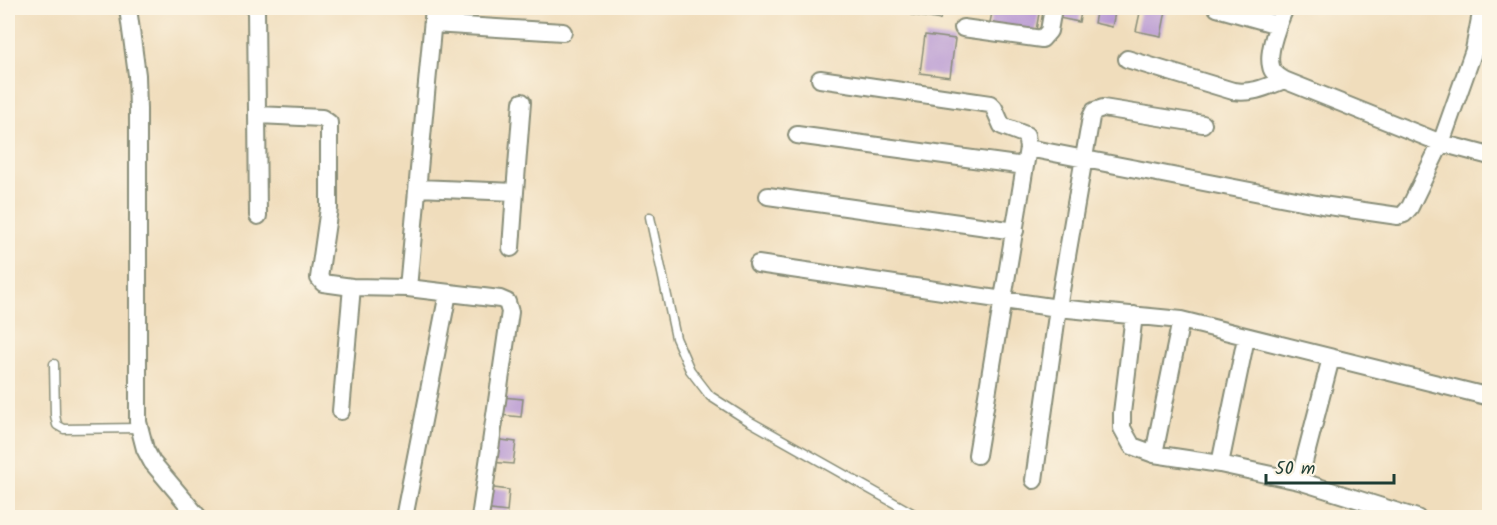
<svg xmlns="http://www.w3.org/2000/svg" width="1497" height="525" font-family="Kalam,sans-serif">
<style>
.building{fill:#b899d3}
.lines{fill:none;stroke-linecap:round;stroke-linejoin:round}
.lane-casing{stroke:#888d78;stroke-width:11}
.street-casing{stroke:#888d78;stroke-width:20}
.lane{stroke:#fff;stroke-width:8}
.street{stroke:#fff;stroke-width:16}
</style>
<rect width="100%" height="100%" fill="#fcf5e5"/>
<filter id="ink" filterUnits="userSpaceOnUse"><feTurbulence type="fractalNoise" baseFrequency=".0167" numOctaves="2"/><feDisplacementMap in="SourceGraphic" scale="12" xChannelSelector="R" yChannelSelector="G"/><feConvolveMatrix kernelMatrix="1 2 1 2 8 2 1 2 1" color-interpolation-filters="sRGB"/></filter>
<filter id="wash" filterUnits="userSpaceOnUse"><feTurbulence type="fractalNoise" baseFrequency=".008" numOctaves="4" result="noise"/><feDisplacementMap in="SourceGraphic" scale="24" xChannelSelector="R" yChannelSelector="G"/><feGaussianBlur stdDeviation="1.35" result="paint"/><feColorMatrix in="noise" values="0 0 0 0 0 0 0 0 0 0 0 0 0 0 0 0 0 1.4 0 .05"/><feComposite in="paint" operator="in"/></filter>
<g filter="url(#wash)">
<rect width="100%" height="100%" fill="#f0ddbc"/>
<g id="blocks">
<!-- building -->
<path class="building" d="M 913,8 L 942,8 L 940,20 L 912,15 Z
M 993,8 L 1040,8 L 1035,36 L 989,27 Z
M 1061,8 L 1082,8 L 1079,22 L 1059,18 Z
M 1097,8 L 1116,8 L 1112,27 L 1094,23 Z
M 1141,8 L 1166,11 L 1161,36 L 1136,31 Z
M 925,35 L 955,39 L 950,77 L 920,73 Z
M 502,397 L 523,399 L 521,417 L 500,415 Z
M 494,439 L 516,442 L 513,464 L 491,462 Z
M 486,487 L 509,490 L 507,512 L 483,509 Z"/>
</g>
</g>
<g filter="url(#ink)">
<use href="#blocks" fill-opacity="0" stroke="#888d78" stroke-width="1.5"/>
<g class="lines">
<!-- lane casing -->
<g class="lane-casing">
<path id="lane" d="M 650,217 L 676,338 L 690,370 L 710,396 L 749,421 L 921,518
M 54,364 L 55,415 L 57,425 L 64,429 L 140,428"/>
</g>
<!-- street casing -->
<g class="street-casing">
<path id="street" d="M 128,8 L 137,75 L 138,110 L 138,422 L 145,449 L 152,462 L 199,518
M 256,8 L 258,216
M 1217,8 L 1278,25
M 1285,8 C 1279,21 1267,51 1271,66 C 1272,73 1278,76 1284,80 L 1441,143 L 1490,156
M 433,24 L 563,32
M 963,28 L 1042,39 L 1049,31 L 1053,8
M 1127,59 L 1233,91 C 1252,94 1266,87 1284,80
M 820,79 L 990,104 L 994,108 L 1002,126 L 1026,135 L 1028,148
M 258,115 L 322,118 L 329,123 L 329,208 L 319,278 L 323,283 L 352,287 L 408,288 L 500,299 L 507,302 L 510,312 L 480,518
M 797,135 L 1025,166
M 418,188 L 515,192 L 522,102
M 768,196 L 1015,231
M 511,248 L 515,192
M 758,264 L 1058,308 L 1181,320 L 1490,397
M 408,288 L 434,8
M 1134,315 L 1122,413 L 1122,428 L 1132,446 L 1154,454
M 1181,320 L 1154,454 L 1220,464
M 1246,338 L 1220,464 L 1299,481 L 1331,358
M 341,411 L 352,287
M 977,455 L 1028,148 L 1322,205 L 1398,216 L 1404,214 L 1410,207 L 1441,143 L 1474,50 L 1482,8
M 1034,480 L 1058,308 L 1091,117 L 1094,111 L 1103,108 L 1203,124
M 1299,481 L 1417,518
M 404,518 L 448,293"/>
</g>
<!-- lane -->
<use href="#lane" class="lane"/>
<!-- street -->
<use href="#street" class="street"/>
</g>
</g>
<!-- margin -->
<rect width="1497" height="525" fill="none" stroke="#fcf5e5" stroke-width="30"/>
<!-- scale -->
<path d="M1266 474v9h128v-9" fill="none" stroke="#1f3d34" stroke-width="3"/>
<text x="1275" y="474" font-size="18" fill="#1f3d34" stroke="#fcf5e5" stroke-width="4.5" paint-order="stroke">50 m</text>
</svg>
